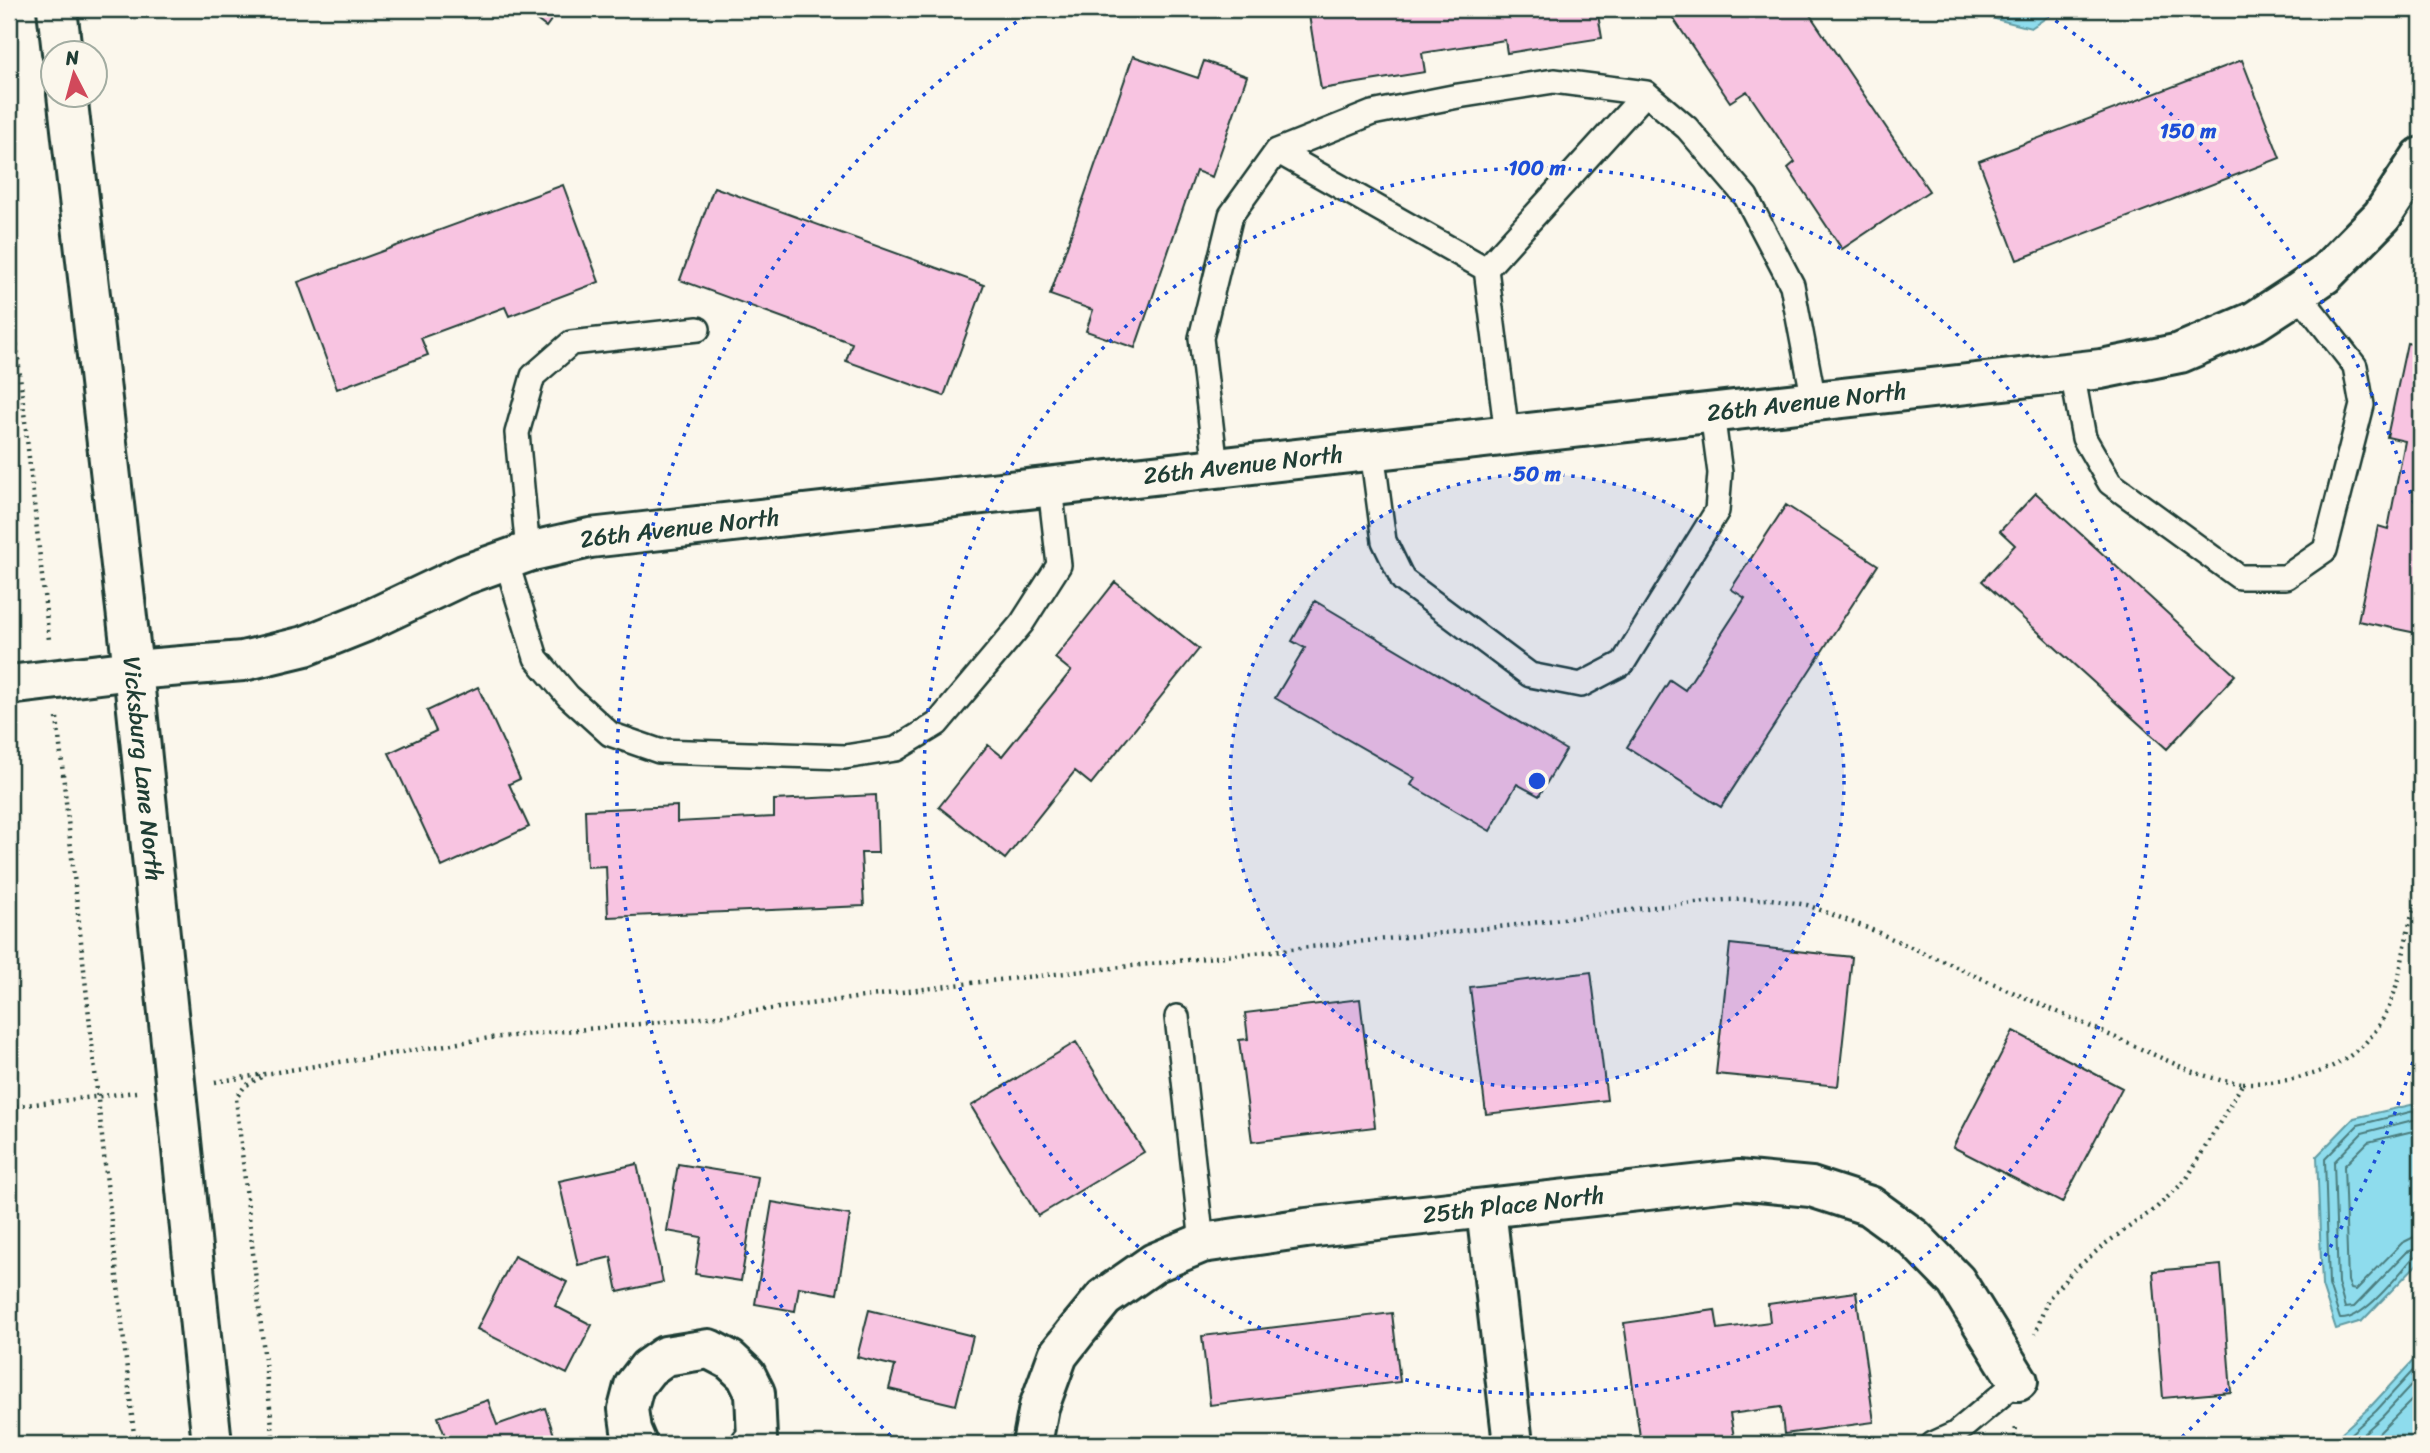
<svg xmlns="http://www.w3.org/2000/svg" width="2430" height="1453" font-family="Sriracha,sans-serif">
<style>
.water{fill:#8edced;stroke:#629ca3;stroke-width:2}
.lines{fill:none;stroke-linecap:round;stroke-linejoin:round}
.shore{stroke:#4b7d7e;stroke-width:2}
.building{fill:#f8c4e1;stroke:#1f3d34;stroke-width:2}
.service-casing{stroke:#1f3d34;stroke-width:28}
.minor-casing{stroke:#1f3d34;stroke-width:44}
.secondary-casing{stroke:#1f3d34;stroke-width:44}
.path{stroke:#1f3d34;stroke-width:4.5;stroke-dasharray:2 5;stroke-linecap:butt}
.service{stroke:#fbf7ec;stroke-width:23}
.minor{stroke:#fbf7ec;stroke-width:38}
.secondary{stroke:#fbf7ec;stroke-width:38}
.ring{fill:none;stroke:#1d4ed8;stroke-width:3.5;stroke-dasharray:3.5 7}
.labels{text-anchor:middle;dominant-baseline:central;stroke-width:7;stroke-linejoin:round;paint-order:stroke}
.street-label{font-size:24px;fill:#1f3d34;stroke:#fbf7ec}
.centre{fill:#1d4ed8;stroke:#fbf7ec;stroke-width:3.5}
.ring-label{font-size:21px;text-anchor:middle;font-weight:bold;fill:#1d4ed8;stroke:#fbf7ec;stroke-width:7;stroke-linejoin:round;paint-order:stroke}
</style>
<rect width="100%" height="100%" fill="#fbf7ec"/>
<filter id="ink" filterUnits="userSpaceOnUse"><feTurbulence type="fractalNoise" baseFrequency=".0143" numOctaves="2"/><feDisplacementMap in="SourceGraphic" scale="14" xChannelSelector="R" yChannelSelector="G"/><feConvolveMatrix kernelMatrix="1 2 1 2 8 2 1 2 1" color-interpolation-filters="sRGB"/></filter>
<g filter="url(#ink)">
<!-- water -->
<path class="water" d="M 1982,9 L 2059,9 L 2031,28 L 1987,17 Z
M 2415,1104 L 2421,1106 L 2421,1260 L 2362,1321 L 2336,1329 L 2322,1286 L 2317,1156 L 2354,1118 Z
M 2421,1352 L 2421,1444 L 2329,1444 L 2371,1406 Z"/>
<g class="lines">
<!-- shore -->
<path class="shore" d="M 2421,1112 L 2414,1111 L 2358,1125 L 2325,1159 L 2329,1285 L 2340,1319 C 2363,1321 2398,1275 2413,1258 L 2421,1256
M 2421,1121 L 2413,1120 L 2362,1133 L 2334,1162 L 2338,1283 L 2345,1308 L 2354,1307 L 2407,1252 L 2421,1247
M 2421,1132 L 2413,1131 L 2368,1142 L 2344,1166 L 2348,1281 L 2351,1289 L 2356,1290 L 2402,1243 L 2412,1238 L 2421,1237
M 2339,1444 L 2376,1411 L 2421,1362
M 2352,1444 L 2382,1417 L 2421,1375
M 2368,1444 L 2421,1391"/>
</g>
<!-- building -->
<path class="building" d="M 522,9 L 559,9 L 546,27 Z
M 1308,9 L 1597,9 L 1602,38 L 1507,53 L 1505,40 L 1422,53 L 1425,72 L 1321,89 Z
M 1686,9 L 1806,9 L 1929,191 L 1842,249 L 1788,168 L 1795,162 L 1747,91 L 1730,102 L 1673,18 Z
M 1133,56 L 1198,78 L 1204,61 L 1247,76 L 1212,177 L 1196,171 L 1135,348 L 1086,331 L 1093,310 L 1050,295 Z
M 2242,60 L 2280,158 L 2017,260 L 1979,161 Z
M 563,185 L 599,282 L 509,316 L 505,307 L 421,338 L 428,355 L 337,389 L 298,282 Z
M 714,187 L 984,285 L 944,396 L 846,361 L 852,343 L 680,280 Z
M 2407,343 L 2421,346 L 2421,634 L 2358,621 L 2378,526 L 2388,529 L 2405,441 L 2387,437 Z
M 2036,493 L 2235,675 L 2167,749 L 1982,581 L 2015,545 L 2000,531 Z
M 1786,505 L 1878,565 L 1721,807 L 1627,747 L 1670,680 L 1685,690 L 1745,598 L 1731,589 Z
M 1115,582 L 1199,649 L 1091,784 L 1075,771 L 1005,859 L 939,807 L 988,745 L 1002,756 L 1071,671 L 1055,658 Z
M 1315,601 L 1566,750 L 1539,796 L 1517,784 L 1490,831 L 1411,785 L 1415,778 L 1275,698 L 1305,648 L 1292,641 Z
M 478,687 L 520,779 L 509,784 L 529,827 L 442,867 L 389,753 L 436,731 L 427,711 Z
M 876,795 L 878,853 L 861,853 L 864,906 L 608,917 L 606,866 L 587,867 L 585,810 L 677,806 L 677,822 L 774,817 L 774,800 Z
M 1730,944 L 1852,957 L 1838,1086 L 1716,1074 Z
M 1591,972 L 1607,1100 L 1486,1114 L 1470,987 Z
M 1360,999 L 1375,1127 L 1252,1142 L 1239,1040 L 1248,1039 L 1245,1013 Z
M 2013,1031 L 2122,1088 L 2062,1203 L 1953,1147 Z
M 1076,1042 L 1144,1152 L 1038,1216 L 971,1106 Z
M 637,1164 L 663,1282 L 618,1292 L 611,1257 L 578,1265 L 559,1181 Z
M 678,1164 L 758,1177 L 741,1281 L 695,1274 L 701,1237 L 667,1231 Z
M 772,1202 L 850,1215 L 837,1294 L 799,1287 L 795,1311 L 755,1304 Z
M 514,1256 L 567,1282 L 555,1306 L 592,1325 L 567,1374 L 477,1329 Z
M 2221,1265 L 2231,1392 L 2163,1398 L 2153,1271 Z
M 1856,1292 L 1874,1422 L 1784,1434 L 1781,1407 L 1730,1414 L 1734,1437 L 1680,1444 L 1641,1444 L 1624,1323 L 1715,1310 L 1718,1329 L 1770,1322 L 1768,1304 Z
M 869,1310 L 973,1336 L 956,1405 L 889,1389 L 895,1366 L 857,1357 Z
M 1392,1313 L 1400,1382 L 1210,1405 L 1202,1336 Z
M 488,1400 L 497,1425 L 545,1408 L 557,1444 L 448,1444 L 438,1417 Z"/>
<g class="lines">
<!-- service casing -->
<g class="service-casing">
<path id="service" d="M 1277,151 L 1372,113 L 1458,96 L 1554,81 L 1646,93
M 2072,372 L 2084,438 L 2110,483 L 2239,577 L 2286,577 L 2325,550 L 2362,405 L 2355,366 L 2298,293
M 1507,435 L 1486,269 L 1646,93 L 1687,128 L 1746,197 L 1792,285 L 1814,401
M 1372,451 L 1384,541 L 1403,580 L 1530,675 L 1581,685 L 1623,663 L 1717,511 L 1720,473 L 1712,413
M 1216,468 L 1201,338 L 1231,215 L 1277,151 L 1486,269
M 528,552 L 517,433 L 533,376 L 571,343 L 698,329
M 506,560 L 536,658 L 568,696 L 610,734 L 659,751 L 845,757 L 896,749 L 937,724 L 1022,623 L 1059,565 L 1050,487
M 1177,1017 L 1202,1243
M 1933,1444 L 1955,1434 L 2018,1381"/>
</g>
<!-- minor casing -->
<g class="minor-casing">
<g id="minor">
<path id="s1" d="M 9,685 L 133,670 L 243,661 L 305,646 L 365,622 L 464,575 L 528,552 L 590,538 L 2101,369 L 2180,353 L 2255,321 L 2298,293 L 2324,275 L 2382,216 L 2421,157"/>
<path d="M 1486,1209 L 1513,1444"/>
<path d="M 637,1444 L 631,1430 L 628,1409 L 634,1386 L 648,1368 L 665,1356 L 709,1349 L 730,1360 L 746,1375 L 755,1393 L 757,1438 L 751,1444"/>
<path id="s2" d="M 1032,1444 L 1039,1407 L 1058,1355 L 1076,1332 L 1104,1298 L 1154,1263 L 1202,1243 L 1306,1228 L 1738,1180 L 1811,1187 L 1870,1206 L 1914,1238 L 1956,1281 L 2018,1381"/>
</g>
</g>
<!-- secondary casing -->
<g class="secondary-casing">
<g id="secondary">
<path d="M 57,9 L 62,52"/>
<path id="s3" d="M 67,94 L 133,670 L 212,1444"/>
</g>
</g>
<!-- path -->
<path class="path" d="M 9,275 L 49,640
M 57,718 L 135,1444
M 261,1077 L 245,1086 L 236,1098 L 274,1444
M 215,1082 L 490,1038 L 694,1019 L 971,983 L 1508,926 L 1655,907 L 1726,900 L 1771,899 L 1807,905 L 1870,929 L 2193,1072 L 2223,1081 L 2243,1083 L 2186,1180 L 2156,1208 L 2105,1244 L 2072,1272 L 2048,1299 L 2035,1334
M 2243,1083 C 2312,1084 2374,1062 2395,990 C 2405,957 2406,923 2421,891
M 9,1107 L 136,1092
M 2015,1444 L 2016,1424"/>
<!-- service -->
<use href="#service" class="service"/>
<!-- minor -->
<use href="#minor" class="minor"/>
<!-- secondary -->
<use href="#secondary" class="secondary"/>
</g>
</g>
<!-- distance rings -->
<circle cx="1537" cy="781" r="307" fill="#1d4ed8" fill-opacity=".12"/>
<g class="ring">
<circle cx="1537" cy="781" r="307"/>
<circle cx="1537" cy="781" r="613"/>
<path d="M2419 1042A920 920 0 0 1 2176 1443M898 1443A920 920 0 0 1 1036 9M2038 9A920 920 0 0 1 2419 520"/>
</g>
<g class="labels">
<!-- street labels -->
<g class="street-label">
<text stroke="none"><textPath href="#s1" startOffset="1829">26th Avenue North</textPath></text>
<text stroke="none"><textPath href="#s1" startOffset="1262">26th Avenue North</textPath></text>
<text stroke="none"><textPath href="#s1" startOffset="695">26th Avenue North</textPath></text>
<text stroke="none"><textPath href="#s3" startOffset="679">Vicksburg Lane North</textPath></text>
<text stroke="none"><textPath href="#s2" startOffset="593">25th Place North</textPath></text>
</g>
</g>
<circle cx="1537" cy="781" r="10" class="centre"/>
<g class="ring-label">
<text x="2188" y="138">150 m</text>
<text x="1537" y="175">100 m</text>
<text x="1537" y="481">50 m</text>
</g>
<!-- margin -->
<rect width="2430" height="1453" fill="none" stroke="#fbf7ec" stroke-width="35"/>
<rect x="18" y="18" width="2395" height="1418" fill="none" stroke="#1f3d34" stroke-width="2.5" filter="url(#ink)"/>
<!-- north arrow -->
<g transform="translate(74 74) rotate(354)"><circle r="33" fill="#fbf7ec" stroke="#a3ada2" stroke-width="2"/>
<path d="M0-5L12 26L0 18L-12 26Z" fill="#d1495b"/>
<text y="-10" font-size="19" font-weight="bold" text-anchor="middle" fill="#1f3d34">N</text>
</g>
</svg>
